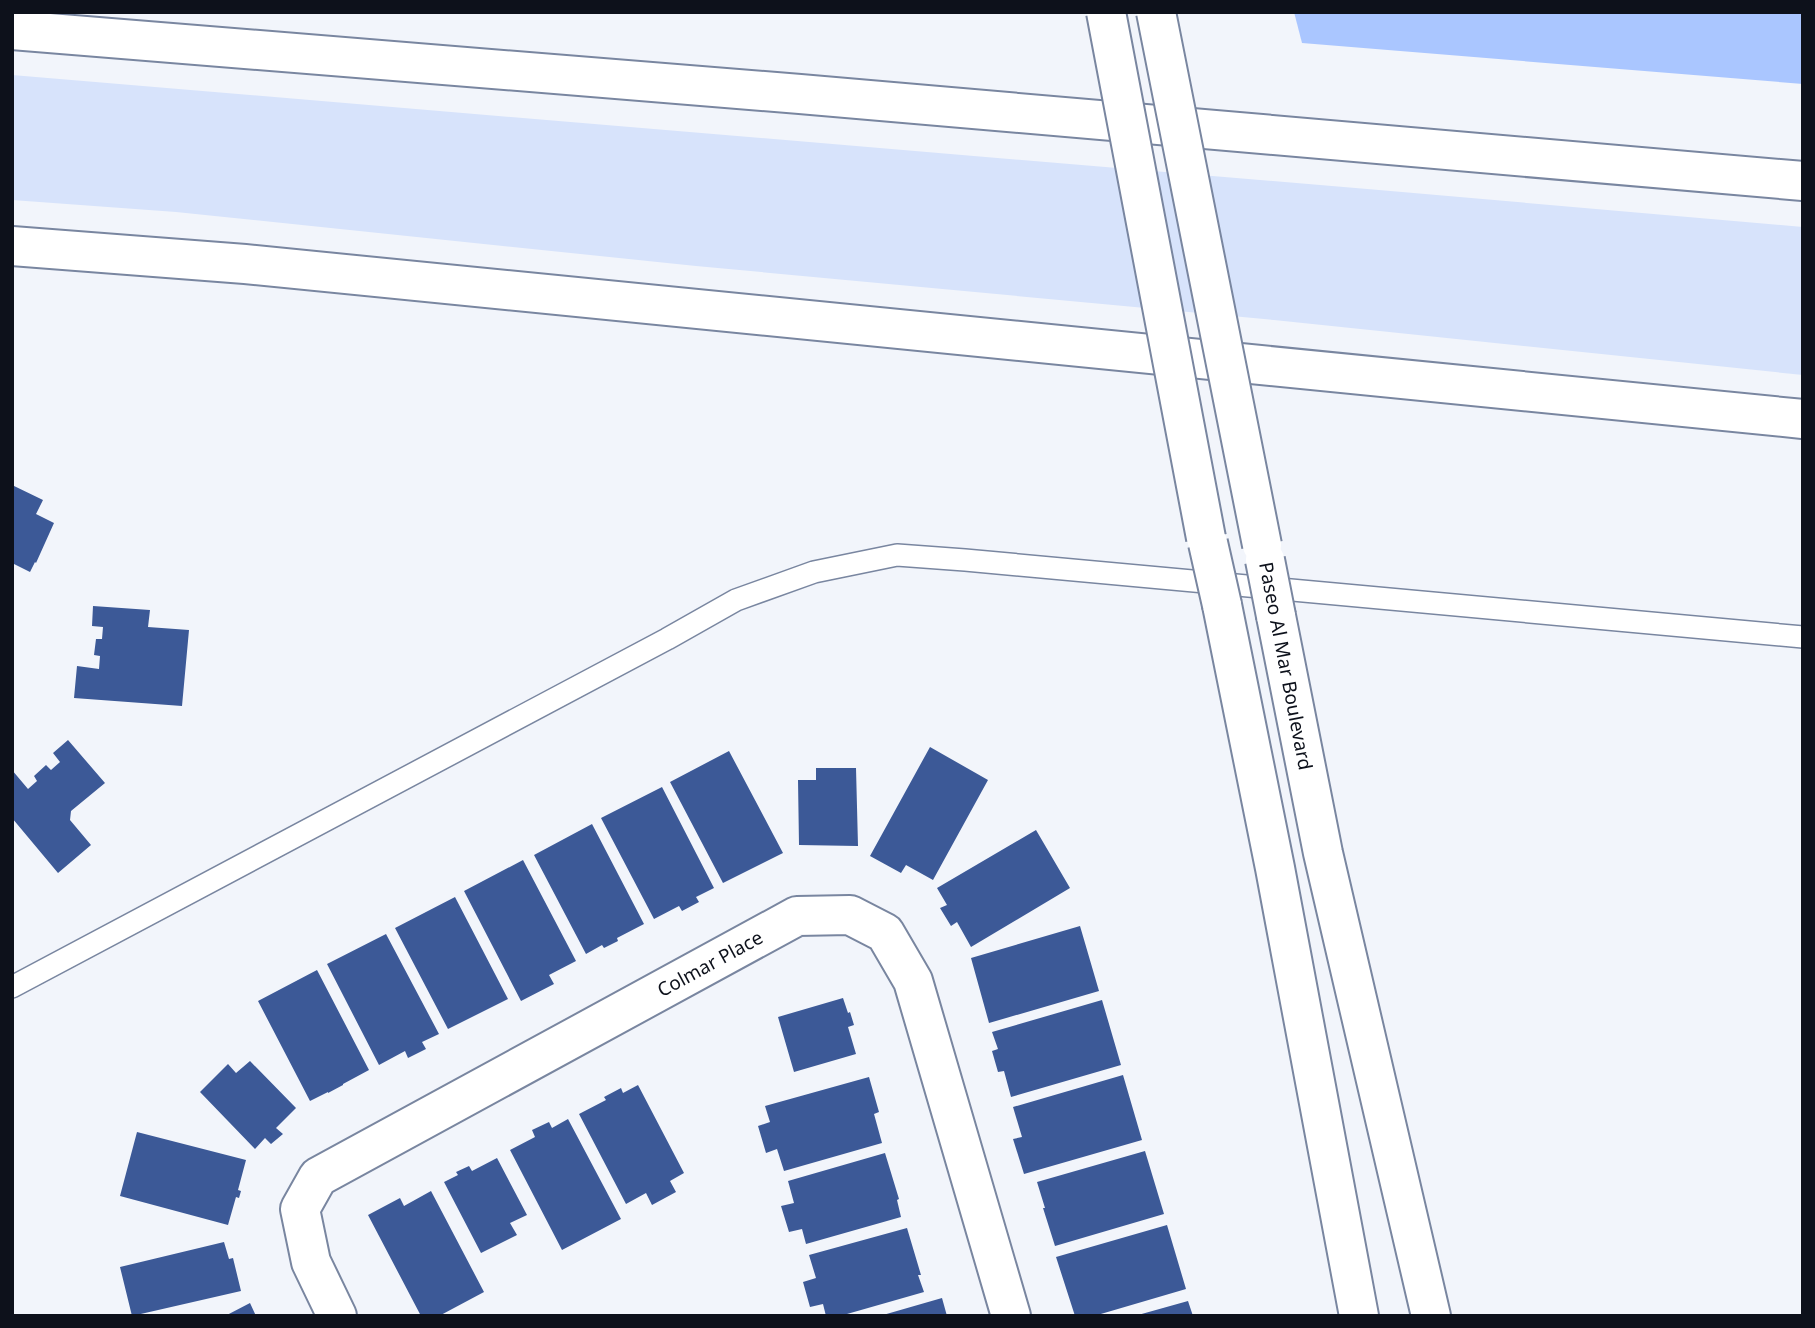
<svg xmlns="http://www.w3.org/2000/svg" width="1815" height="1328" font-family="'Noto Sans',sans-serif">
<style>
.green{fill:#d7e3fb}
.forest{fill:#aac6ff}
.building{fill:#3c5997}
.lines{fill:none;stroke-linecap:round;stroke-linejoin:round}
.service-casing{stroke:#7986a0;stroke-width:24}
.minor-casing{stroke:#7986a0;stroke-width:42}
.secondary-casing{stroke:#7986a0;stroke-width:42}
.motorway-casing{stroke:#7986a0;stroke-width:42}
.service{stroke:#fff;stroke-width:21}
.minor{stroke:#fff;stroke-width:38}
.secondary{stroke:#fff;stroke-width:38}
.motorway{stroke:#fff;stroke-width:38}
.secondary-bridge-casing{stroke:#7986a0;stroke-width:42;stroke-linecap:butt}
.secondary-bridge{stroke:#fff;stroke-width:38}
.labels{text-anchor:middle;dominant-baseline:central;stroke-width:7;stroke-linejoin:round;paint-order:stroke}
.street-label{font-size:19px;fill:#0d111b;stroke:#fff}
</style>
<rect width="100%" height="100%" fill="#f2f5fb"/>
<!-- green -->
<path class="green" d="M 12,75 L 1379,190 L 1803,227 L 1803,375 L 1274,320 L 696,266 L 176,212 L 12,200 Z"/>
<!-- forest -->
<path class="forest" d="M 1294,12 L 1803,12 L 1803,84 L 1302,43 Z"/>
<!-- building -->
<path class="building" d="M 12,485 L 43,500 L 36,514 L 54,523 L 36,563 L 35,562 L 30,572 L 12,563 Z
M 93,606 L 150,610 L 148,627 L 189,630 L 182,706 L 74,698 L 77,666 L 99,669 L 100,656 L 94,655 L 96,639 L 102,639 L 103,627 L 92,626 Z
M 68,740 L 105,783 L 71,811 L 70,820 L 91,845 L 58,873 L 12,818 L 12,770 L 28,789 L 37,781 L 34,776 L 46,765 L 51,770 L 60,762 L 53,753 Z
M 930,747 L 988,780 L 933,880 L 906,865 L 901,873 L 870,856 Z
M 729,751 L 783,853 L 723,883 L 670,782 Z
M 816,768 L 856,768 L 858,846 L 799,845 L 798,780 L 816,780 Z
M 662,787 L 714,888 L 696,897 L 699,902 L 682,911 L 679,906 L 654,919 L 601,818 Z
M 592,824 L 644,924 L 617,938 L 618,941 L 604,948 L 602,945 L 586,954 L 534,855 Z
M 1036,830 L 1070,888 L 971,947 L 957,922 L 951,926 L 940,908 L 947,905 L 937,888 Z
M 523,860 L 576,961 L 549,975 L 554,984 L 521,1001 L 464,891 Z
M 455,897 L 508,999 L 448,1029 L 395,928 Z
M 1080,926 L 1099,991 L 989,1023 L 971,958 Z
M 386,934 L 439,1034 L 422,1042 L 426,1049 L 408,1058 L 405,1051 L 379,1065 L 327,964 Z
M 317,970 L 369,1070 L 343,1084 L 343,1085 L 328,1093 L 328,1092 L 310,1101 L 258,1001 Z
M 843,998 L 848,1013 L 850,1012 L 854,1025 L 848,1027 L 856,1054 L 794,1072 L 778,1017 Z
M 1102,1000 L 1121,1065 L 1011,1097 L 1004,1071 L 998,1072 L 992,1051 L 998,1049 L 992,1032 Z
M 250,1061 L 296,1108 L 276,1128 L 283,1134 L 271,1144 L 265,1138 L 255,1149 L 200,1092 L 228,1064 L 236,1073 Z
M 1123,1075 L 1142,1140 L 1024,1174 L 1013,1139 L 1022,1137 L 1013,1107 Z
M 869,1077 L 879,1112 L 874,1114 L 882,1143 L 784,1171 L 777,1149 L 766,1153 L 758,1126 L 770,1122 L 765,1106 Z
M 638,1085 L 684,1173 L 670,1181 L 676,1192 L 652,1205 L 646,1193 L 626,1204 L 579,1114 L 606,1100 L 604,1097 L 621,1088 L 623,1093 Z
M 568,1119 L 621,1219 L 562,1250 L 510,1150 L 535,1137 L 532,1130 L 549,1122 L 552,1128 Z
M 137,1132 L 246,1160 L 238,1190 L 241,1191 L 239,1198 L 236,1197 L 228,1225 L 120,1196 Z
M 1145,1151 L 1164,1214 L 1055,1246 L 1043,1208 L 1045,1208 L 1037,1182 Z
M 885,1153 L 899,1199 L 897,1200 L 901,1217 L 806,1244 L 802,1229 L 789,1232 L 781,1206 L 794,1203 L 788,1181 Z
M 497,1158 L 527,1215 L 510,1223 L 517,1235 L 481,1253 L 444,1182 L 458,1175 L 456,1172 L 469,1166 L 472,1171 Z
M 431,1191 L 484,1292 L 439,1316 L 421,1316 L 368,1215 L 400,1198 L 404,1206 Z
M 1167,1225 L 1186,1289 L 1094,1316 L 1075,1316 L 1056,1257 Z
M 907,1228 L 921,1275 L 918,1275 L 924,1292 L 840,1316 L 826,1316 L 823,1304 L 810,1307 L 803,1282 L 816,1278 L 809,1255 Z
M 224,1242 L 229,1259 L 233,1258 L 241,1291 L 132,1316 L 120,1267 Z
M 942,1298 L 947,1316 L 883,1316 L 883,1315 Z
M 1188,1301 L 1193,1316 L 1138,1316 L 1138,1315 Z
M 250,1303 L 256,1316 L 225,1316 Z"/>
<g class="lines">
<!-- service casing -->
<g class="service-casing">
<path id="service" d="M 12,987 L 667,639 L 736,600 L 814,572 L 897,555 L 965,560 L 1803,637"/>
</g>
<!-- minor casing -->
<g class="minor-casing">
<g id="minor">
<path id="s1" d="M 337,1316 L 311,1262 L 300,1209 L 318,1177 L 797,916 L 850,915 L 885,933 L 913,981 L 1011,1316"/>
</g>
</g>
<!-- secondary casing -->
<g class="secondary-casing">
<path id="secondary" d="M 1222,605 L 1275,868 L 1359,1316
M 1276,616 L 1323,853 L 1431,1316"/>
</g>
<!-- motorway casing -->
<g class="motorway-casing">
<path id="motorway" d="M 12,30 L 800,94 L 1803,181
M 12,246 L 245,264 L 1803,419"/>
</g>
<!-- service -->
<use href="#service" class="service"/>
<!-- minor -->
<use href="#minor" class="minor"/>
<!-- secondary -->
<use href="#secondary" class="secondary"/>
<!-- motorway -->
<use href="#motorway" class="motorway"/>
<!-- secondary-bridge casing -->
<g class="secondary-bridge-casing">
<path id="secondary-bridge" d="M 1106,12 L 1206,538
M 1156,12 L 1262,545
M 1208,543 L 1222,605
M 1265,560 L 1276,616"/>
</g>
<!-- secondary-bridge -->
<use href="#secondary-bridge" class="secondary-bridge"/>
</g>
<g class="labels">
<!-- street labels -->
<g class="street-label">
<text transform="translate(1286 666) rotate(79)">Paseo Al Mar Boulevard</text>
<text stroke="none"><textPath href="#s1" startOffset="597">Colmar Place</textPath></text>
</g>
</g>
<!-- border -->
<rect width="1815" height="1328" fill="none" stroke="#0d111b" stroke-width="28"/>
</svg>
